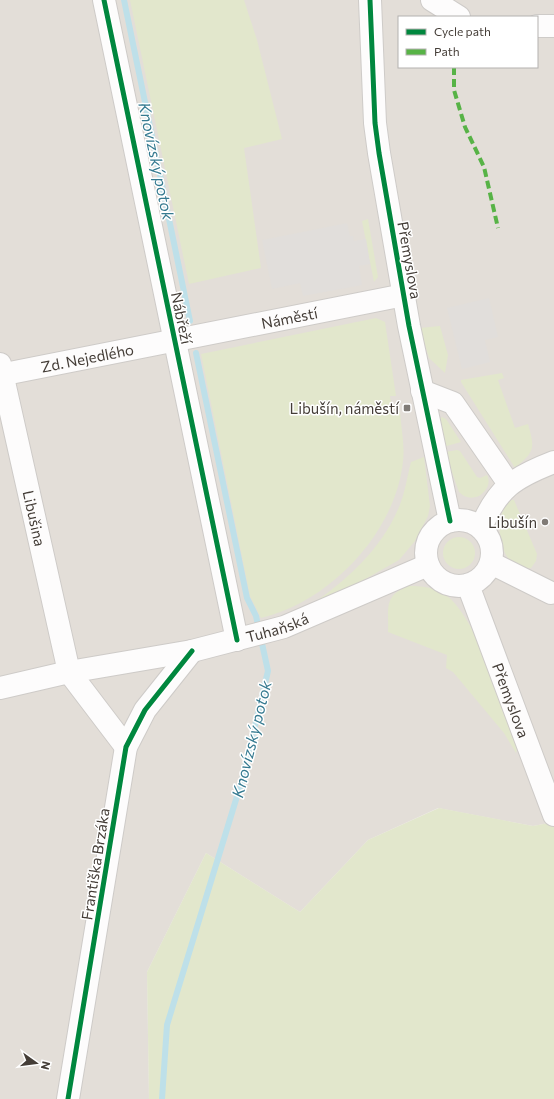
<svg xmlns="http://www.w3.org/2000/svg" width="554" height="1099" font-family="Commissioner,sans-serif">
<style>
.residential{fill:#e3ded8;fill-rule:evenodd}
.green{fill:#e2e7cc}
.parking{fill:#e1dedb}
.lines{fill:none;stroke-linecap:round;stroke-linejoin:round}
.stream{stroke:#bee0e9;stroke-width:6}
.minor-casing{stroke:#cecbc8;stroke-width:24}
.minor{stroke:#fdfcfc;stroke-width:22}
.quiet{stroke:#57b346;stroke-width:4;stroke-dasharray:8 4;stroke-linecap:butt}
.cycleway-casing{stroke:#fff;stroke-width:8}
.cycleway{stroke:#00873e;stroke-width:5}
.poi-dot{fill:#807b76;stroke:#fff;stroke-width:1.5}
.labels{text-anchor:middle;dominant-baseline:central;stroke-width:3;stroke-linejoin:round;paint-order:stroke}
.street-label{font-size:15px;fill:#443d37;stroke:#fff}
.poi-label{font-size:15px;fill:#443d37;stroke:#fff;text-anchor:end}
.water-label{font-size:16px;font-style:italic;fill:#357a90;stroke:#fff}
</style>
<rect width="100%" height="100%" fill="#f0edea"/>
<!-- residential -->
<path class="residential" d="M 0,0 L 554,0 L 554,822 L 533,826 L 438,808 L 368,840 L 300,912 L 206,853 L 147,972 L 149,1099 L 0,1099 ZM 399,17 L 537,17 L 537,67 L 399,67 Z"/>
<!-- green -->
<path class="green" d="M 130,0 L 244,0 L 257,40 L 282,139 L 244,148 L 261,268 L 189,284 Z
M 368,219 L 378,277 L 374,282 L 362,221 Z
M 376,318 L 385,322 L 396,396 L 390,396 L 393,413 L 400,412 C 401,428 405,445 403,461 C 396,532 330,602 261,618 L 250,596 L 201,354 Z
M 440,326 L 448,355 L 445,373 L 429,358 L 420,328 Z
M 502,373 L 504,378 L 498,380 L 515,428 L 528,424 C 535,449 535,451 515,468 L 461,382 L 461,380 Z
M 442,417 L 446,419 L 461,442 L 443,447 L 439,419 Z
M 457,450 L 460,451 L 477,477 L 480,478 L 487,475 C 491,483 487,491 479,496 C 471,499 465,498 459,492 L 445,452 Z
M 424,457 L 430,506 L 428,516 L 415,541 L 399,560 L 346,590 L 308,607 C 346,581 381,550 399,507 C 405,493 407,477 411,462 Z
M 511,500 L 514,500 L 537,554 L 536,561 L 531,568 C 499,574 490,515 511,500 Z
M443 553a16 16 0 1 1 32 0a16 16 0 1 1-32 0Z
M 408,586 C 421,586 435,587 446,595 C 478,619 504,709 517,748 L 516,753 L 504,733 L 453,672 L 446,668 L 447,655 L 388,632 C 389,609 383,596 408,586 Z
M 439,808 L 533,826 L 554,822 L 554,1099 L 149,1099 L 147,972 L 206,853 L 300,912 L 368,840 Z"/>
<!-- parking -->
<path class="parking" d="M 347,223 L 350,236 L 353,236 L 354,241 L 366,239 L 370,264 L 359,266 L 362,285 L 303,296 L 300,283 L 272,289 L 262,240 Z
M 489,298 L 498,337 L 485,340 L 490,362 L 462,369 L 447,308 Z"/>
<g class="lines">
<!-- stream -->
<path class="stream" d="M 124,0 L 190,321
M 162,1099 L 167,1025 L 242,780 L 268,671 L 256,616 L 247,598 L 196,353"/>
<!-- minor casing -->
<g class="minor-casing">
<g id="minor">
<path d="M 104,0 L 237,640"/>
<path d="M 370,0 L 375,123 L 379,153 L 409,326 L 450,521"/>
<path d="M 432,0 L 459,17"/>
<path d="M 537,26 L 554,26"/>
<path id="s1" d="M 0,364 L 69,672 L 126,747"/>
<path id="s2" d="M 0,375 L 404,295"/>
<path d="M 422,391 L 453,403 L 509,484"/>
<circle cx="459" cy="553" r="33"/>
<path d="M 481,528 C 497,488 515,477 554,462"/>
<path d="M 491,563 L 551,593"/>
<path id="s3" d="M 468,585 L 554,815"/>
<path id="s4" d="M 0,688 L 69,672 L 192,651 L 284,627 L 428,565"/>
<path d="M 68,1099 L 126,747 L 145,710 L 192,651"/>
</g>
</g>
<!-- minor -->
<use href="#minor" class="minor"/>
<!-- quiet -->
<path class="quiet" d="M 454,67 L 454,90 L 465,127 L 484,167 L 498,228"/>
<!-- cycleway casing -->
<g class="cycleway-casing">
<path id="cycleway" d="M 104,0 L 237,640
M 370,0 L 375,123 L 379,153 L 409,326 L 450,521
M 68,1099 L 126,747 L 145,710 L 192,651"/>
</g>
<!-- cycleway -->
<use href="#cycleway" class="cycleway"/>
</g>
<!-- markers -->
<g class="poi-dot">
<rect x="403" y="404" width="8" height="8" rx="2"/>
<circle cx="545" cy="522" r="4"/>
</g>
<g class="labels">
<!-- street labels -->
<g class="street-label">
<text transform="translate(410 260) rotate(80)">Přemyslova</text>
<text transform="translate(182 318) rotate(78)">Nábřeží</text>
<text stroke="none"><textPath href="#s2" startOffset="295">Náměstí</textPath></text>
<text stroke="none"><textPath href="#s2" startOffset="89">Zd. Nejedlého</textPath></text>
<text stroke="none"><textPath href="#s1" startOffset="158">Libušina</textPath></text>
<text stroke="none"><textPath href="#s4" startOffset="284">Tuhaňská</textPath></text>
<text stroke="none"><textPath href="#s3" startOffset="123">Přemyslova</textPath></text>
<text transform="translate(95 864) rotate(-81)">Františka Brzáka</text>
</g>
<!-- poi labels -->
<g class="poi-label">
<text x="399" y="408">Libušín, náměstí</text>
<text x="537" y="522">Libušín</text>
</g>
<!-- water labels -->
<g class="water-label">
<text transform="translate(157 161) rotate(78)">Knovízský potok</text>
<text transform="translate(251 739) rotate(-76)">Knovízský potok</text>
</g>
</g>
<!-- legend -->
<rect x="398" y="16" width="140" height="52" fill="#ffffff" stroke="#b4b1af"/>
<rect x="406" y="29" width="20" height="6" fill="#00873e" stroke="#b4b1af"/>
<text x="434" y="36" font-size="12" fill="#443d37">Cycle path</text>
<rect x="406" y="49" width="20" height="6" fill="#57b346" stroke="#b4b1af"/>
<text x="434" y="56" font-size="12" fill="#443d37">Path</text>
<!-- north arrow -->
<g transform="translate(36 1063) rotate(104)" stroke="#ffffff" stroke-width="3" paint-order="stroke">
<path d="M0-3L7 15L0 10L-7 15Z" fill="#443d37"/>
<text y="-6" font-size="11" font-weight="bold" text-anchor="middle" fill="#443d37">N</text>
</g>
</svg>
